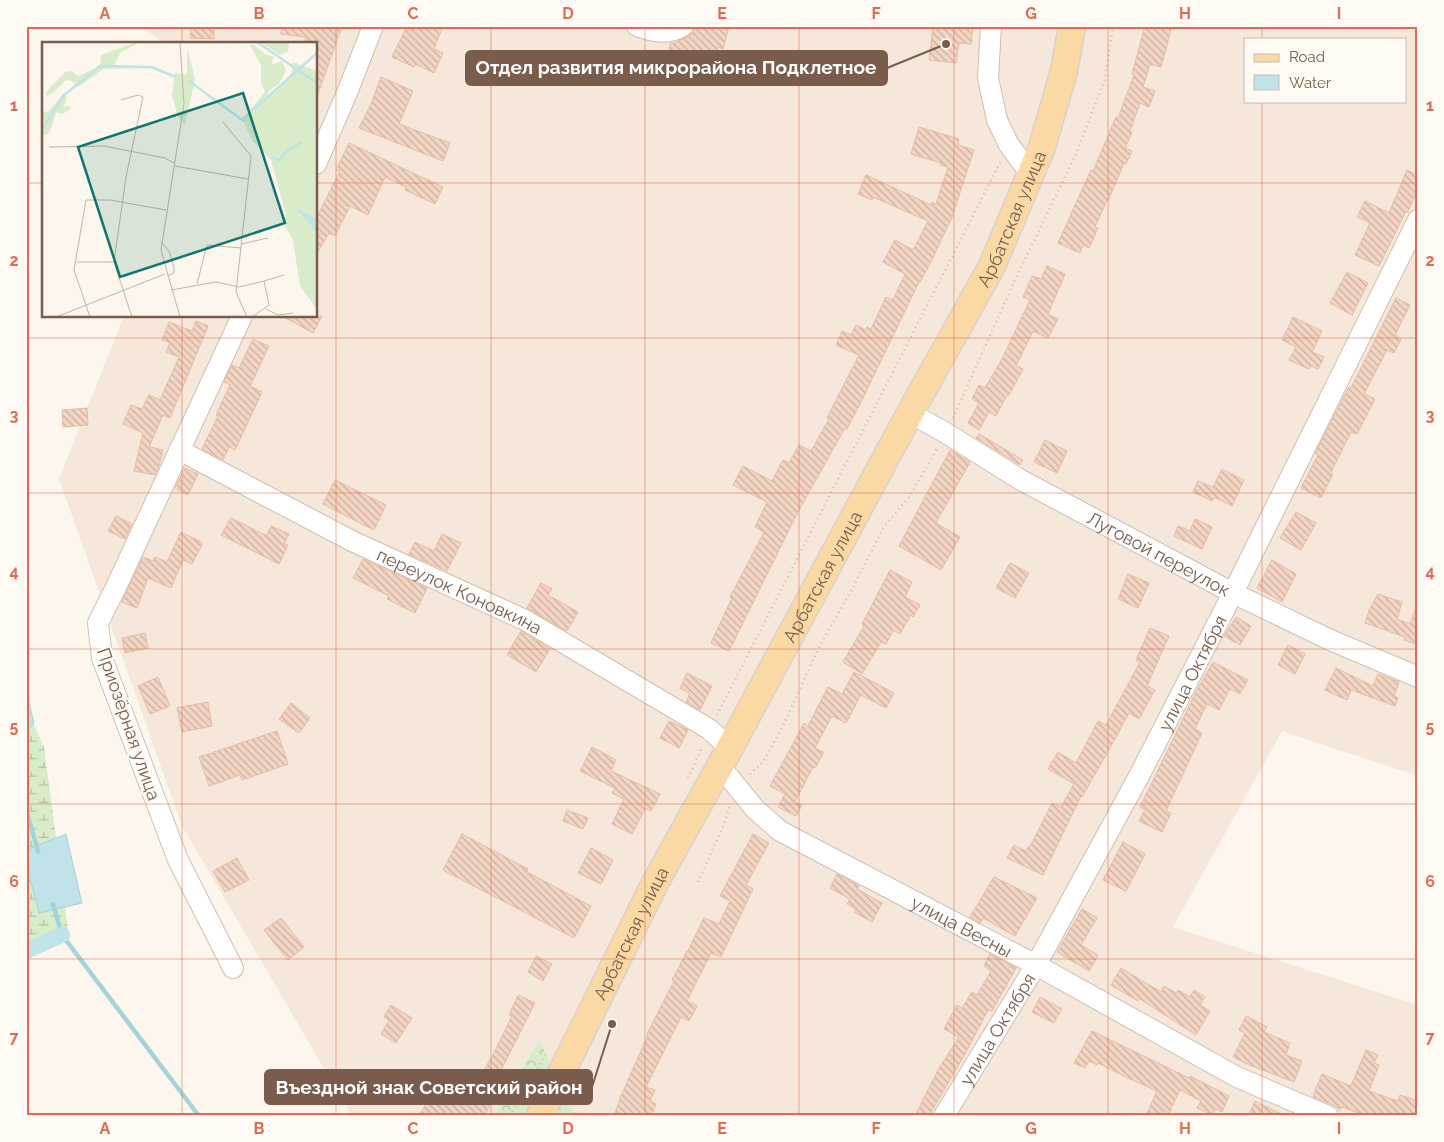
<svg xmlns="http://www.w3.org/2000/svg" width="1444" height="1142" font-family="Raleway,sans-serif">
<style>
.residential{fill:#f5e8da;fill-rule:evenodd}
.forest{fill:url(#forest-crowns)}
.wetland{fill:url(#wetland-marsh)}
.water{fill:#bfe3e8;stroke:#a5d3da}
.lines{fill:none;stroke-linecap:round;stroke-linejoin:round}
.stream{stroke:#a5d3da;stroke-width:4.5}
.canal{stroke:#bfe3e8;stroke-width:16}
.building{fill:url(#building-back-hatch);stroke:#e6bba3}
.minor-casing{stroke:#d1beb0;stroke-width:22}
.major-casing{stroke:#dad1cd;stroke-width:29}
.path{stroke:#d9b8a5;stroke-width:2.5;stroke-dasharray:1 4;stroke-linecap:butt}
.minor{stroke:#fff;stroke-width:20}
.major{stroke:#fbd9a5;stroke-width:26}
.grid{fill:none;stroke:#dc6d51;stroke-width:1;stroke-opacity:0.55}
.labels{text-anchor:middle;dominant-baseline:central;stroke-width:4.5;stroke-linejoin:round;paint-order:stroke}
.street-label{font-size:18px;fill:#7a5c4d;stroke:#fffaf3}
.inset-river{fill:none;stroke:#bfe3e8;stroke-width:2.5}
.inset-road{fill:none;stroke:#c5b3a7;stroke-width:1}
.view{fill:#0f766e;fill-opacity:0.15;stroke:#0f766e;stroke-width:2.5}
.inset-edge{fill:none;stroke:#7a5c4d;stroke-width:2.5}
.leader{fill:none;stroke:#7a5c4d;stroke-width:2}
.callout-dot{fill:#7a5c4d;stroke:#fffaf3;stroke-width:2}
.callout{fill:#7a5c4d;stroke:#7a5c4d;stroke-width:2}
.callout-label{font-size:19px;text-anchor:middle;font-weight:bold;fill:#fff}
.neatline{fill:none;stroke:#dc6d51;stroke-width:2}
.grid-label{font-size:16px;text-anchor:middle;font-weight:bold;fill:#dc6d51}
</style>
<defs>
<pattern id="forest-crowns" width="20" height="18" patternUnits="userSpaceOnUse" patternTransform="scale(1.25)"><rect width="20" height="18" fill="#d8ecc9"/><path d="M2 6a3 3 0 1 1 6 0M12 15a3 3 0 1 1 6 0" fill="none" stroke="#b4c2a5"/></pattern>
<pattern id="wetland-marsh" width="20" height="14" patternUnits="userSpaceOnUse" patternTransform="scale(1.25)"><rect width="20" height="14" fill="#d8ecc9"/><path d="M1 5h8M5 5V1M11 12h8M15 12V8" fill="none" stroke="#b4c2a5"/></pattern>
<pattern id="building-back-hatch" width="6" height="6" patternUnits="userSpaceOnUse" patternTransform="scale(1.25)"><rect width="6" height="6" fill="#f3d5c3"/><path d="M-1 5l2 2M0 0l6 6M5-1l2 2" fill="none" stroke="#cab0a1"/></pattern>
</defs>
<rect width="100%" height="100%" fill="#fdf6ec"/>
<!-- residential -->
<path class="residential" d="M 141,26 L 1418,26 L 1418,776 L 1282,731 L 1173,927 L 1418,1005 L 1418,1116 L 352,1116 L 182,826 L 59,479 L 124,316 L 316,316 L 316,44 L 165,44 ZM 1245,39 L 1405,39 L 1405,101 L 1245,101 Z"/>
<!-- forest -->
<path class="forest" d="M 539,1040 L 575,1116 L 494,1116 Z"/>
<!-- wetland -->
<path class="wetland" d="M 26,708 L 44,747 L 68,929 L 26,949 Z"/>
<!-- water -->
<path class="water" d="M 26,692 L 34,723 L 26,732 Z
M 66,834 L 82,903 L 39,913 L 26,863 L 26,850 Z"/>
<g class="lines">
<!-- stream -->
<path class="stream" d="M 26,809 L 38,851
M 53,904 L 62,935 L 199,1116"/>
<!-- canal -->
<path class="canal" d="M 26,951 L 62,935"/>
</g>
<!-- building -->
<path class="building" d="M 191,26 L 214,26 L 214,39 L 190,38 Z
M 282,26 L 342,26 L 318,94 L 316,94 L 316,44 L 304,44 L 306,37 L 281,34 Z
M 407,26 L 443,26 L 434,49 L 443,53 L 434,73 L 415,64 L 414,67 L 392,57 Z
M 695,26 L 729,26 L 723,49 L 718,47 L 713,62 L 697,56 L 695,63 L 684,59 L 683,62 L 666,57 L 671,43 L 677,43 L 678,41 L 689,36 L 693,32 Z
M 933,26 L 973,26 L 971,44 L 959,43 L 956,63 L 929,60 Z
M 1145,26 L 1172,26 L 1161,67 L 1150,64 L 1143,87 L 1155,91 L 1149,107 L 1140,103 L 1130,131 L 1132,132 L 1125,148 L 1132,151 L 1126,164 L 1124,163 L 1108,201 L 1107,200 L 1095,227 L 1098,228 L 1089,248 L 1083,245 L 1080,253 L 1058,243 L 1091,170 L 1093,171 L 1116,117 L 1118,118 L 1134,75 L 1132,74 Z
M 762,50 L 778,55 L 780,51 L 812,62 L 803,86 L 770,74 L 768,79 L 753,73 Z
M 381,77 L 413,91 L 399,124 L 450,143 L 443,161 L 359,128 L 371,104 Z
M 919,127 L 959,139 L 958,145 L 974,150 L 952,217 L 931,262 L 920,282 L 919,282 L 860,404 L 847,429 L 845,428 L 798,512 L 729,651 L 711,643 L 732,598 L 730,597 L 764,532 L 755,527 L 767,502 L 733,485 L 743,466 L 772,481 L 783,460 L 789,463 L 799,445 L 811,451 L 829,419 L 827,418 L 859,355 L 836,345 L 842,331 L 851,335 L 856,325 L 866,330 L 867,327 L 871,329 L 886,297 L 893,300 L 905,274 L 883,262 L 895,240 L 913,250 L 928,221 L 873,197 L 872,200 L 858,194 L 866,175 L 931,205 L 932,202 L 936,204 L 948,167 L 940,165 L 941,163 L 911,154 Z
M 349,143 L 443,187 L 435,204 L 405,190 L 406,187 L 385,177 L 368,215 L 350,206 L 335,236 L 329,233 L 316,255 L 316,219 L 340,171 L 336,170 Z
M 1407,170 L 1418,175 L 1418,188 L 1408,212 L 1406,211 L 1379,266 L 1355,255 L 1370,223 L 1357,217 L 1365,201 L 1389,213 Z
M 1047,266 L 1065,274 L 1048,314 L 1058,319 L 1048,338 L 1033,331 L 1016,366 L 1023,369 L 1009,395 L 1007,395 L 996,416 L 989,412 L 979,430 L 968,423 L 979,403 L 972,399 L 979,385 L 985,388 L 1002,359 L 1030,300 L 1023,297 L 1032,276 L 1041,279 Z
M 1347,272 L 1368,283 L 1352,315 L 1330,303 Z
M 1396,298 L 1410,305 L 1395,335 L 1401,339 L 1394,353 L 1387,350 L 1364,394 L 1375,399 L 1357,434 L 1351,432 L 1331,472 L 1333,474 L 1321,498 L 1301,488 L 1318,455 L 1315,453 L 1349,387 L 1351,388 Z
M 282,316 L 322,316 L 313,333 Z
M 1293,317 L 1322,331 L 1312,352 L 1324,357 L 1318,369 L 1311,366 L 1309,369 L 1289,360 L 1296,347 L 1282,340 Z
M 196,321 L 208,326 L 170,418 L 163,415 L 149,447 L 163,450 L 159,466 L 155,475 L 134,471 L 143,433 L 123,424 L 131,405 L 142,409 L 149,395 L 160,400 L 179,357 L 166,352 L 170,343 L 162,340 L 169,322 L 192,331 Z
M 253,339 L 269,346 L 250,386 L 262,392 L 235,450 L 229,447 L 223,460 L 202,449 L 218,416 L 216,415 L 230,385 L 224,382 L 232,365 L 239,368 Z
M 87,408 L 88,425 L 63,427 L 62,410 Z
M 979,434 L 1023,460 L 1020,465 L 976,438 Z
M 1045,440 L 1067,451 L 1057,473 L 1034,462 Z
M 950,450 L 970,462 L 936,523 L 960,537 L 941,570 L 899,546 Z
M 185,468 L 198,474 L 188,495 L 175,488 Z
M 1222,469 L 1244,480 L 1232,506 L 1214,497 L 1212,501 L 1193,492 L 1198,481 L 1213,487 Z
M 335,480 L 386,505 L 374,530 L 323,504 Z
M 1296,512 L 1316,523 L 1301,550 L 1280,538 Z
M 116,516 L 132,524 L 125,539 L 108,531 Z
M 231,518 L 263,534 L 267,535 L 271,526 L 289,534 L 284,544 L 288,545 L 279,564 L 221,535 Z
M 1195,519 L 1212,527 L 1202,549 L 1174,536 L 1178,526 L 1190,531 Z
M 181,532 L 203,543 L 192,564 L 183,560 L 171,588 L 148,578 L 137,608 L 122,602 L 143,557 L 153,561 L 155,557 L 167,562 Z
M 442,534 L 461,543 L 447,571 L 409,554 L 415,542 L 434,551 Z
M 363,559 L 427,588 L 415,613 L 387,599 L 389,596 L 353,578 Z
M 1272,560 L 1296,574 L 1282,602 L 1257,588 Z
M 1010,563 L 1029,573 L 1015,598 L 996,588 Z
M 890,570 L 912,582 L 905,597 L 920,605 L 913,617 L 911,615 L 900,634 L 893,630 L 886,644 L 881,642 L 862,674 L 843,662 L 864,626 L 862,624 Z
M 1128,574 L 1149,583 L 1138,608 L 1118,599 Z
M 541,583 L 552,589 L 548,595 L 578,612 L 567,631 L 527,608 Z
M 1378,594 L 1402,602 L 1397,619 L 1410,624 L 1416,607 L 1418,607 L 1418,645 L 1404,640 L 1405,637 L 1365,623 L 1370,608 Z
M 1236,617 L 1251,626 L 1240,645 L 1224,636 Z
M 1150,628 L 1169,636 L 1147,686 L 1155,690 L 1139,719 L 1129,713 L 1105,757 L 1082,797 L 1081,796 L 1043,875 L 1007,858 L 1014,845 L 1026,851 L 1029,846 L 1030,847 L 1052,803 L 1061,807 L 1074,784 L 1048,769 L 1058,752 L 1076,763 L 1098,721 L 1106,725 L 1140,662 L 1136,660 Z
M 521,631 L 550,649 L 536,672 L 507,655 Z
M 145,633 L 148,648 L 125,653 L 122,638 Z
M 1288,645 L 1305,654 L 1295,674 L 1278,665 Z
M 1213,662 L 1248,680 L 1240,694 L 1230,689 L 1219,710 L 1207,704 L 1195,729 L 1202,733 L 1166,811 L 1171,813 L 1162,832 L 1139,821 L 1145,810 L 1140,807 L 1197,690 Z
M 1336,668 L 1373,686 L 1378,674 L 1399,682 L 1394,696 L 1398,698 L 1395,706 L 1351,690 L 1347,700 L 1325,690 Z
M 854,672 L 894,693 L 886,708 L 861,695 L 846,723 L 832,716 L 815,748 L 824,752 L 815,768 L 813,767 L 795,802 L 802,805 L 796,816 L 778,807 L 785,794 L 770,786 L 804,723 L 808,726 L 828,687 L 842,694 Z
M 687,673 L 712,686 L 700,710 L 686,702 L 690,693 L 680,688 Z
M 158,677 L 170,706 L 150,714 L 138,686 Z
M 208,702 L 212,726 L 182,732 L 177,708 Z
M 291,703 L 310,718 L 299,733 L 279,719 Z
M 669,721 L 688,730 L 679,748 L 660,738 Z
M 277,731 L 288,764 L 242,780 L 240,775 L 209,786 L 199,757 Z
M 592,747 L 616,760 L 611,771 L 660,794 L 651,811 L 645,809 L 632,834 L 612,824 L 624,799 L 612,793 L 615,788 L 580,771 Z
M 567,810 L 588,818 L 583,829 L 563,821 Z
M 462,834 L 528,869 L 527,872 L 591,906 L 574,938 L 443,870 Z
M 753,834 L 769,843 L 746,885 L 753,889 L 721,957 L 711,953 L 687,1001 L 697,1006 L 689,1021 L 681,1017 L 646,1087 L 655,1090 L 650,1101 L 656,1104 L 651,1116 L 614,1116 L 621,1096 L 648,1035 L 647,1034 L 674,981 L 672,980 L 687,951 L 688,951 L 704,918 L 719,924 L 730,901 L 720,896 Z
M 1123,842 L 1145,854 L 1126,891 L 1103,880 Z
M 591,848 L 613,860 L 601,884 L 578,873 Z
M 237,858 L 249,880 L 225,892 L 213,871 Z
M 837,874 L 859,886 L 857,889 L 882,903 L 872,922 L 854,912 L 856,909 L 847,904 L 850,899 L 830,888 Z
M 994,877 L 1037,898 L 1015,936 L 983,918 L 980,923 L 970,917 Z
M 1082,909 L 1097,918 L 1081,945 L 1098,955 L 1089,971 L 1057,952 Z
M 281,918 L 304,947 L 288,960 L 264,930 Z
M 990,954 L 1016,968 L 992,1011 L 988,1010 L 965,1054 L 929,1116 L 915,1116 L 938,1070 L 959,1037 L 944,1029 L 957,1005 L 962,1008 L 972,992 L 977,995 L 991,971 L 984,966 Z
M 536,956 L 552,964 L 543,981 L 528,972 Z
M 1121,968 L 1161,992 L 1164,986 L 1176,993 L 1178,990 L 1190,997 L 1194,990 L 1205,997 L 1200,1005 L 1210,1011 L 1196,1035 L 1140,999 L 1138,1001 L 1111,985 Z
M 518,995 L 535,1003 L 487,1098 L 492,1100 L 485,1115 L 486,1116 L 419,1116 L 427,1102 L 421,1099 L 428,1085 L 463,1104 L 470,1090 L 474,1092 L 490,1059 L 491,1059 L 512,1016 L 509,1015 Z
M 1040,997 L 1062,1009 L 1054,1023 L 1032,1012 Z
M 391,1005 L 412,1018 L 396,1043 L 381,1034 L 389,1020 L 384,1017 Z
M 1246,1016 L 1267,1027 L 1264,1032 L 1290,1043 L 1286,1055 L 1302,1061 L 1294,1082 L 1247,1064 L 1233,1057 L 1245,1033 L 1239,1030 Z
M 1092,1031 L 1189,1078 L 1190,1076 L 1229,1096 L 1222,1112 L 1215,1109 L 1212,1115 L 1197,1108 L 1201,1101 L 1180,1090 L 1169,1113 L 1165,1111 L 1163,1116 L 1146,1116 L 1157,1091 L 1128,1078 L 1098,1063 L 1097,1065 L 1089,1061 L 1085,1068 L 1074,1063 Z
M 1366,1050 L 1378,1055 L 1374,1063 L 1379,1065 L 1369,1091 L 1398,1101 L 1400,1095 L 1418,1101 L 1418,1116 L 1367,1116 L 1342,1107 L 1340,1110 L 1333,1105 L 1313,1097 L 1322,1074 L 1351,1086 Z
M 1255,1101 L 1285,1116 L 1248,1116 Z"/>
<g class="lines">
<!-- minor casing -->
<g class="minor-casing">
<g id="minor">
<path d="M 637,26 C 653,32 668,35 683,26"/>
<path d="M 991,26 L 988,78 L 997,120 L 1009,145 L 1031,174"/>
<path d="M 316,164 L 347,93 L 373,26"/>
<path id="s1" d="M 910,413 L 946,433 L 1021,480 L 1233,593 L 1328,639 L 1418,677"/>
<path id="s2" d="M 179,450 L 352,541 L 525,620 L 709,729 L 729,747"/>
<path id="s3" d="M 720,766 L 755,809 L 780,831 L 1036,965 L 1237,1077 L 1328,1116"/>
<path d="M 233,968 L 178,860 L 102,658 L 98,623 L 116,587 L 242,316"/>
<path id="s4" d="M 944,1116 L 1036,965 L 1139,776 L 1233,593 L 1418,220"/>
</g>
</g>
<!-- major casing -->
<g class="major-casing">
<g id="major">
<path id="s5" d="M 540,1116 L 656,881 L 720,766 L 910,413 L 992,266 L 1042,147 L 1064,71 L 1072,26"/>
</g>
</g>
<!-- path -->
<path class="path" d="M 953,418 L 1015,280 L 1076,154 L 1105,79 L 1113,26
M 717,715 L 1001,161
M 750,774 L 763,762 L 783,726 L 818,649 L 852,589 L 884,527 L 910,496 L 938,447
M 688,778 L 702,747
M 698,882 L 724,824 L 730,806
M 510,1116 L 547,1052"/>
<!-- minor -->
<use href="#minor" class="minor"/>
<!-- major -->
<use href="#major" class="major"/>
</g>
<!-- grid -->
<path class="grid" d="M 182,26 L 182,44M 336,26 L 336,1116M 491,26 L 491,1116M 645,26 L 645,1116M 799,26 L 799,1116M 954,26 L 954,1116M 1108,26 L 1108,1116M 1262,26 L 1262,39M 1262,101 L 1262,1116M 26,183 L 44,183M 316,183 L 1418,183M 182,316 L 182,1116M 26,338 L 1418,338M 26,493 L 1418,493M 26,649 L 1418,649M 26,804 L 1418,804M 26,959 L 1418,959"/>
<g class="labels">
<!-- street labels -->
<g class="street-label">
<text stroke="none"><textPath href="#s5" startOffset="1014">Арбатская улица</textPath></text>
<text stroke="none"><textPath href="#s1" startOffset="286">Луговой переулок</textPath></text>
<text stroke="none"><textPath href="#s5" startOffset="609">Арбатская улица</textPath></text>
<text stroke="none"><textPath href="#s2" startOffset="314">переулок Коновкина</textPath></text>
<text stroke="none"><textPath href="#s4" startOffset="508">улица Октября</textPath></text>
<text transform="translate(129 724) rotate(71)">Приозёрная улица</text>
<text stroke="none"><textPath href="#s3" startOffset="294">улица Весны</textPath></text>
<text stroke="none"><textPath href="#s5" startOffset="204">Арбатская улица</textPath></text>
<text stroke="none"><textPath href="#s4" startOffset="102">улица Октября</textPath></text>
</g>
</g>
<!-- overview -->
<g transform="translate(42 42)">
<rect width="275" height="275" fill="#fdf6ec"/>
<path d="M 94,0 L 98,0 L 78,11 L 72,23 L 116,26 L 61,27 L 36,45 L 30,39 L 24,38 L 12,50 L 5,54 L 3,51 L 23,30 L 30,29 L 36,34 L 58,24 L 59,13 ZM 219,0 L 247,0 L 246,9 L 238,13 ZM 211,2 L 223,12 L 232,15 L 229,23 L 240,19 L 244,28 L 237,42 L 227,49 L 220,66 L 210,72 L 208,68 L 223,50 L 219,40 L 219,23 L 208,3 ZM 145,6 L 153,37 L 143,83 L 136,75 L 130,53 L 133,31 L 145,33 ZM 23,50 L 25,56 L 21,65 L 27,64 L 29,67 L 20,72 L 14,70 L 9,87 L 6,92 L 0,93 L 0,69 L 6,70 Z" fill="#d8ecc9"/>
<path d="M 251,20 L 275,29 L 275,267 L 258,244 L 251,198 L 243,184 L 243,169 L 229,118 L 210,98 L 201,78 L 249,32 Z" fill="#d8ecc9"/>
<path d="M 254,166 L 275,177 L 275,190 L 273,188 Z" fill="#bfe3e8"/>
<path class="inset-river" d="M 215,0 L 275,41M 147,39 L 203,80M 201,77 L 275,11M 0,88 L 21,54 L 58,24 L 109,25 L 134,35M 229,115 L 237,118 L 246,108 L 260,100"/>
<path class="inset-road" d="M 79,58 L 96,53 L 101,55 L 84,135 L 72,220 L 90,275M 181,80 L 209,114 L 194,250 L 205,275M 7,105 L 62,104 L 123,116 L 132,121M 133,124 L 206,137M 119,200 L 127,209 L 132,226 L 132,231 L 125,234M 199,202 L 226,196M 35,220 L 72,220M 155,242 L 165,203 L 199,206M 129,248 L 174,240 L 197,245 L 222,239M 224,267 L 236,273 L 251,271M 14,275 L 123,232M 48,275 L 32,228 L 44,158 L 68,158 L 124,168M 138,275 L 119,208 L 142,62 L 138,0M 210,275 L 227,263 L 222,239 L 242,233"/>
<path class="view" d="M 201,51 L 243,181 L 78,235 L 36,105 Z"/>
<rect width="275" height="275" class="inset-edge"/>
</g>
<!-- callouts -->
<path class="leader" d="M946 44L887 68M612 1024L592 1087"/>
<g class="callout-dot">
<circle cx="946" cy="44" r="5"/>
<circle cx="612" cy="1024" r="5"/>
</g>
<g class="callout">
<rect x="466" y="51" width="421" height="34" rx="5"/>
<rect x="265" y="1070" width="327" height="34" rx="5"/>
</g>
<g class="callout-label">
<text x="676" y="74">Отдел развития микрорайона Подклетное</text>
<text x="429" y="1094">Въездной знак Советский район</text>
</g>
<!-- border -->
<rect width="1444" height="1142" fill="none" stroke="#fffaf3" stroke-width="55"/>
<!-- legend -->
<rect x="1244" y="38" width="162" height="65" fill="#fffaf3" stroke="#cabbb1"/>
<rect x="1254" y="54" width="25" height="8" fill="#fbd9a5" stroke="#cabbb1"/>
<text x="1289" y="62" font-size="15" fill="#7a5c4d">Road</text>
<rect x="1254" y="75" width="25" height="15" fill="#bfe3e8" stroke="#cabbb1"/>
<text x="1289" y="88" font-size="15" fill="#7a5c4d">Water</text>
<rect x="28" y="28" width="1388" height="1086" class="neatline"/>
<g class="grid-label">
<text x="105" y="19">A</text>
<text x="259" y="19">B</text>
<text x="413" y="19">C</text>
<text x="568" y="19">D</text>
<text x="722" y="19">E</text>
<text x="876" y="19">F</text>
<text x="1031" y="19">G</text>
<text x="1185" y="19">H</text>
<text x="1339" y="19">I</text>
<text x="14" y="111">1</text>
<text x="1430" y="111">1</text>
<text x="14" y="266">2</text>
<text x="1430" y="266">2</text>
<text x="14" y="421">3</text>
<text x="1430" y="421">3</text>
<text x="14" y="577">4</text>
<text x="1430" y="577">4</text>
<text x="14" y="732">5</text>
<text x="1430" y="732">5</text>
<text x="14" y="887">6</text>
<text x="1430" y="887">6</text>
<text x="14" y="1043">7</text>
<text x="1430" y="1043">7</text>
<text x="105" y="1134">A</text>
<text x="259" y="1134">B</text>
<text x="413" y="1134">C</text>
<text x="568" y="1134">D</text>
<text x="722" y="1134">E</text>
<text x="876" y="1134">F</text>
<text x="1031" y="1134">G</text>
<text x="1185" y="1134">H</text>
<text x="1339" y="1134">I</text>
</g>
</svg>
